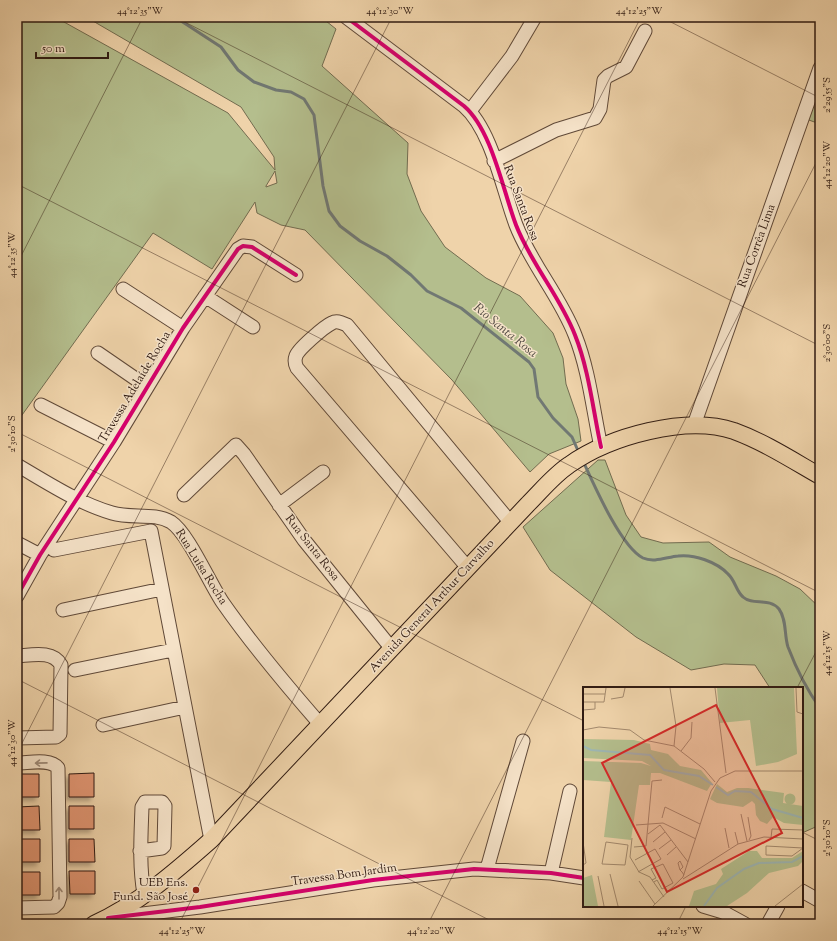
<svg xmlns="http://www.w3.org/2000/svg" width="837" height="941" font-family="'Sorts Mill Goudy',serif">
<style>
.green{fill:#b4be8d;stroke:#726c50;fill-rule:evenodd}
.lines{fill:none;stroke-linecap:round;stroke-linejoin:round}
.stream{stroke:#717873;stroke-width:3}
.building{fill:#de9370;stroke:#301b12;filter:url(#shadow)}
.minor-casing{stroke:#604938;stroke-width:15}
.major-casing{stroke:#301b12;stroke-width:18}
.minor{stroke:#f5e2c8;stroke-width:13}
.major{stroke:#efd3aa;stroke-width:16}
.cycleway-casing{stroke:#f5e2c8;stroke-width:6}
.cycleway{stroke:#d6006c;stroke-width:4}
.oneway{stroke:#9c8876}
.ticks{fill:none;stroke:#301b12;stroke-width:1;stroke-opacity:0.45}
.poi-dot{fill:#8f2418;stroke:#f5e2c8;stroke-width:1.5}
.labels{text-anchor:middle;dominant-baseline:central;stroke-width:3;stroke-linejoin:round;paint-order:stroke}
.street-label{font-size:12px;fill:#301b12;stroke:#f5e2c8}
.poi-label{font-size:12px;fill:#301b12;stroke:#f5e2c8;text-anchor:end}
.water-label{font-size:13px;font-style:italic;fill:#514a42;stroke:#f5e2c8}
.inset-river{fill:none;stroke:#9db6b3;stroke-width:2}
.inset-road{fill:none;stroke:#a3896d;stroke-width:1}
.view{fill:#d62828;fill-opacity:0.15;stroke:#d62828;stroke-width:2}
.inset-edge{fill:none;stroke:#301b12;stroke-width:2}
.neatline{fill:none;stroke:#301b12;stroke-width:1.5}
.ticks-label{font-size:10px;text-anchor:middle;fill:#301b12}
</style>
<defs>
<filter id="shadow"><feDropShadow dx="-3.5" dy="3.5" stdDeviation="2" flood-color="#0004"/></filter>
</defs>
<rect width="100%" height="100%" fill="#efd3aa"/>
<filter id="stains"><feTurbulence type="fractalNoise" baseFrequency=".005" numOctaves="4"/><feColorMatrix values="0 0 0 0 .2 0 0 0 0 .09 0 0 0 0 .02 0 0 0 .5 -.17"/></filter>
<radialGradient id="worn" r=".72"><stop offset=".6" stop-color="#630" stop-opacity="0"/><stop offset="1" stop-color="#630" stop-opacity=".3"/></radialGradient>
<!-- green -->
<path class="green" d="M 17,17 L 55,17 L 228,113 L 275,170 L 274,157 L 241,107 L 86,17 L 321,17 L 336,29 L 322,66 L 408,143 L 407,174 L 421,211 L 445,247 L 486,278 L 520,296 L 553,333 L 563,358 L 566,384 L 578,419 L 581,441 L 549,454 L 530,472 L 452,380 L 305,230 L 281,225 L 257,213 L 255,202 L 212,269 L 153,233 L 17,422 ZM 275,171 L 277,183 L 266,187 L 266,186 Z
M 820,86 L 820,124 L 806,119 Z
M 598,460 L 605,460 L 626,515 L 641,537 L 663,543 L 709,542 L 730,557 L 776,576 L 800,589 L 820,608 L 820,825 L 802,833 L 802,688 L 770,688 L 755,665 L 724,664 L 691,670 L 636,637 L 550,570 L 523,527 Z"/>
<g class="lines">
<!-- stream -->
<path class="stream" d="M 175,17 L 221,47 L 238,70 L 254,82 L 276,90 L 291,92 L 304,99 L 314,115 L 323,186 L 329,211 L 340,226 L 360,241 L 387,256 L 411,275 L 427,291 L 461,308 L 529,362 L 534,369 L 538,397 L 553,418 L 572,437 L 579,453
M 583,461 C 594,485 621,547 643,558 C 654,563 667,557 678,556 C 694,554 717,562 728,574 C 735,580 736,591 743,597 C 753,606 769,597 779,609 C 787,620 784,635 788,647 C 796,668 807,690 820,708"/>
</g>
<!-- building -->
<path class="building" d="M 94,773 L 94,797 L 69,797 L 69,774 Z
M 17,774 L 39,774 L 39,797 L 17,797 Z
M 39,806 L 40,830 L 17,830 L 17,807 Z
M 69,806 L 94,806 L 94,829 L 69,829 Z
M 17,839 L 40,839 L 40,862 L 17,862 Z
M 69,839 L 94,839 L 95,862 L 69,862 Z
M 69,871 L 95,871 L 95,894 L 70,894 Z
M 17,872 L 40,872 L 40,895 L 17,895 Z"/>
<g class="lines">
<!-- minor casing -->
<g class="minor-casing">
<path id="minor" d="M 346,17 L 464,106 C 492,130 503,191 516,225 C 531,264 560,296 575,335 C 589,370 593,410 601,447
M 470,111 L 512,56 L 535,17
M 494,161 L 556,130 L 595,118 L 600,109 L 604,80 L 608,76 L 626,67 L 645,31
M 123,289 L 183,328
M 205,296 L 253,327
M 98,353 L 146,386
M 41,405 L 114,442
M 694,425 L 820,68
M 17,465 C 48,483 78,503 112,513 C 131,519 154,512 171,522 C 188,533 210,584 223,603 C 253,646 286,685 320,724
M 184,495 L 236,445 L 244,454 L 304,540 L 392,649
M 279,505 L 323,472
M 17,543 L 40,555
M 54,550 L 151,531 L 211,840
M 468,568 L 297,368 C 295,364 294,361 296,356 C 297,350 325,326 332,323 C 337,320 342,323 347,325 L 511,523
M 17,596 L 40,555 L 114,442 L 183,328 L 238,249 L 243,246 L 252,247 L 296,275
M 63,610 L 162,589
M 17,656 C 32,655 53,650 61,665 L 60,734 L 56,737 L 17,738
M 75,670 L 173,650
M 103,725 L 185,707
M 17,763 C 29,763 50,758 58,768 L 60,897 L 58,903 L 54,907 L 17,908
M 140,851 L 162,848 L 164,846 L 165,806 L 162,802 L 145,802 L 142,807 C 141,836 139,865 144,894
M 487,869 L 523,741
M 551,873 L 570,791
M 802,891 L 820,901
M 703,906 L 723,912 L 745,924
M 110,918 L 200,907 L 373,880 L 474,869 L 551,873 L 584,878
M 768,924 L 778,906"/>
</g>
<!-- major casing -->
<g class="major-casing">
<path id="major" d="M 94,924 C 137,905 176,871 211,840 L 528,504 C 541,491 554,475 569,465 C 610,436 686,415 734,431 C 764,442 792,460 820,476"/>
</g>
<!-- minor -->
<use href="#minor" class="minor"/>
<!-- major -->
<use href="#major" class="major"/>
<!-- cycleway casing -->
<g class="cycleway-casing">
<path id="cycleway" d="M 346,17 L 464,106 C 492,130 503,191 516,225 C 531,264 560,296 575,335 C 589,370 593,410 601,447
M 17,596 L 40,555 L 114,442 L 183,328 L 238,249 L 243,246 L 252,247 L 296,275
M 108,918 L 200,907 L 373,880 L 474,869 L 551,873 L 584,878"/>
</g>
<!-- cycleway -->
<use href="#cycleway" class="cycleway"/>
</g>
<!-- one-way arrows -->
<defs><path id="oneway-shaft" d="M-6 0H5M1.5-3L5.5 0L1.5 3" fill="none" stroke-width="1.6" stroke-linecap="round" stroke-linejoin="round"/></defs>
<g class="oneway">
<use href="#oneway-shaft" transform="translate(41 763) rotate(179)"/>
<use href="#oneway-shaft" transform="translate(59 893) rotate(-90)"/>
</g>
<!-- ticks -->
<path class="ticks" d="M 175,17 L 820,346M 661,17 L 820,98M 17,184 L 820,593M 17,264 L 143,17M 17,432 L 584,721M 17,679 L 497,924M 797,688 L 820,644M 17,753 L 392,17M 802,832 L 820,841M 179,924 L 641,17M 428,924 L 820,155M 677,924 L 686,906"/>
<!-- markers -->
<circle class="poi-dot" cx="196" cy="890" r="4"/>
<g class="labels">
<!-- street labels -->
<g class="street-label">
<text transform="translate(521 203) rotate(69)">Rua Santa Rosa</text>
<text transform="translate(757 246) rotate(-70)">Rua Corrêa Lima</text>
<text transform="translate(135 387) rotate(-59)">Travessa Adelaíde Rocha</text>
<text transform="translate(312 548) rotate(52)">Rua Santa Rosa</text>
<text transform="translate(201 567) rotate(58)">Rua Luísa Rocha</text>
<text transform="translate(432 606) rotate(-47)">Avenida General Arthur Carvalho</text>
<text transform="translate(344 875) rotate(-8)">Travessa Bom Jardim</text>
</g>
<!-- poi labels -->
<g class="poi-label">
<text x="188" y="883">UEB Ens.<tspan x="188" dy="14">Fund. São José</tspan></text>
</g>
<!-- water labels -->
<g class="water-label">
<text transform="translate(505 331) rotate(39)">Rio Santa Rosa</text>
</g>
</g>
<!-- overview -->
<g transform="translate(583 687)">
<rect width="220" height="220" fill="#efd3aa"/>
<path d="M 134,1 L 211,1 L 214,67 L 195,75 L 173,79 L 167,33 L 137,36 ZM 0,52 L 51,53 L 67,57 L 68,63 L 85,67 L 97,79 L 118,83 L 129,96 L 124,104 L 77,86 L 68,86 L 67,98 L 56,98 L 48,153 L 21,150 L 28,95 L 0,93 L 0,74 L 58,76 L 68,79 L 59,74 L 0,71 ZM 134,97 L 144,105 L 154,101 L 165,101 L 201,106 L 200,116 L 220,119 L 220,138 L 201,136 L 190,130 L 184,137 L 177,134 L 173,128 L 172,117 L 169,114 L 160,120 L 134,116 L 127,112 ZM201.5 112a5.5 5.5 0 1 1 11 0a5.5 5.5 0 1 1-11 0ZM 166,164 L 174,164 L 179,171 L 209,171 L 220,164 L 220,174 L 215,179 L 186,186 L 164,206 L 144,219 L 106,219 L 111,204 L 133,197 L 140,187 L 138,182 ZM 9,188 L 15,219 L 0,219 L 0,191 Z" fill="#b4be8d"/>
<path class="inset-river" d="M 0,59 L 8,63 L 67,68 L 81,83 L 116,89 L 130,98M 133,100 L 145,108 L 152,104 L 168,105 L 189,122 L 220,131M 121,219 L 134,201 L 161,182 L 176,176 L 209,175 L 220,169"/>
<path class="inset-road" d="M 87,1 L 93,39 L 91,59M 132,1 L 143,86M 213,1 L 214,25 L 220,27M 0,7 L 22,7M 28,12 L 40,10 L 42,1M 0,15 L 21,15 L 23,1M 0,23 L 12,22 L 12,15M 0,43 L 16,40 L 47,43 L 61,53 L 91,59 L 121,82 L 132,95M 98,64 L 108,51 L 109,35M 158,127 L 164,154M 165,130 L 168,149 L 166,153M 79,131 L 82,120 L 117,137M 53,138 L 80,136 L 113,152M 142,141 L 146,161M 152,145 L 155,157M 65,147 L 77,138 L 105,175M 49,151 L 47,170 L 56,185 L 67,190 L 81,210M 188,151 L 189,142 L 220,143M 0,155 L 3,176 L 0,178M 23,155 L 45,158 L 42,178 L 19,177 ZM 70,155 L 82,145M 183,159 L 220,161 L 209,169 L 183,168 ZM 51,160 L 63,159 L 69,94 L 79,93M 76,162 L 88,153M 84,168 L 93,160M 52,173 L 72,162 L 78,172 L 55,185M 97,183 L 100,180 L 97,174 L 95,176 L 97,183 L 99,185 L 101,188M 27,187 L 35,219M 15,189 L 21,219M 100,192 L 155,157 L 181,150 L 220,152M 69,193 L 73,191 L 68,182 L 80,177 L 90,196 L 79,202 L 74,193 L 71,195M 56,194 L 72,217M 70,219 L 100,190 L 128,104 L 137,91 L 152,84 L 220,84M 192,219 L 220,197"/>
<path class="view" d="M 133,18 L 199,146 L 84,205 L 19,76 Z"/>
<rect width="220" height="220" class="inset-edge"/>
</g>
<!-- margin -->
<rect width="837" height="941" fill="none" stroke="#efd3aa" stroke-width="44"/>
<!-- scale -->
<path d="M36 52v6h72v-6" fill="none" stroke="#301b12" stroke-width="2"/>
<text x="42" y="52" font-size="12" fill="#301b12" stroke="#f5e2c8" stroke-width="3" paint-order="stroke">50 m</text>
<rect x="22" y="22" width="793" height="897" class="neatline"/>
<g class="ticks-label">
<text x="140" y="14">44°12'35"W</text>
<text x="390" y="14">44°12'30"W</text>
<text x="639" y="14">44°12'25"W</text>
<text transform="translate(826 95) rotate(-90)" y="4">2°29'55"S</text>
<text transform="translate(826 165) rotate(-90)" y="4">44°12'20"W</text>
<text transform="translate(11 255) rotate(-90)" y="4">44°12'35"W</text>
<text transform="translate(826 343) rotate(-90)" y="4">2°30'00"S</text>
<text transform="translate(11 434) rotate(-90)" y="4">2°30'10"S</text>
<text transform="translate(826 653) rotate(-90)" y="4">44°12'15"W</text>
<text transform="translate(11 743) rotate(-90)" y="4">44°12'30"W</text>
<text transform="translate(826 838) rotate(-90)" y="4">2°30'10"S</text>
<text x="182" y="934">44°12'25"W</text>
<text x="431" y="934">44°12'20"W</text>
<text x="680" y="934">44°12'15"W</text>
</g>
<rect width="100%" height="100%" filter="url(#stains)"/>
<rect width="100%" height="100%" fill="url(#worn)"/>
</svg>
